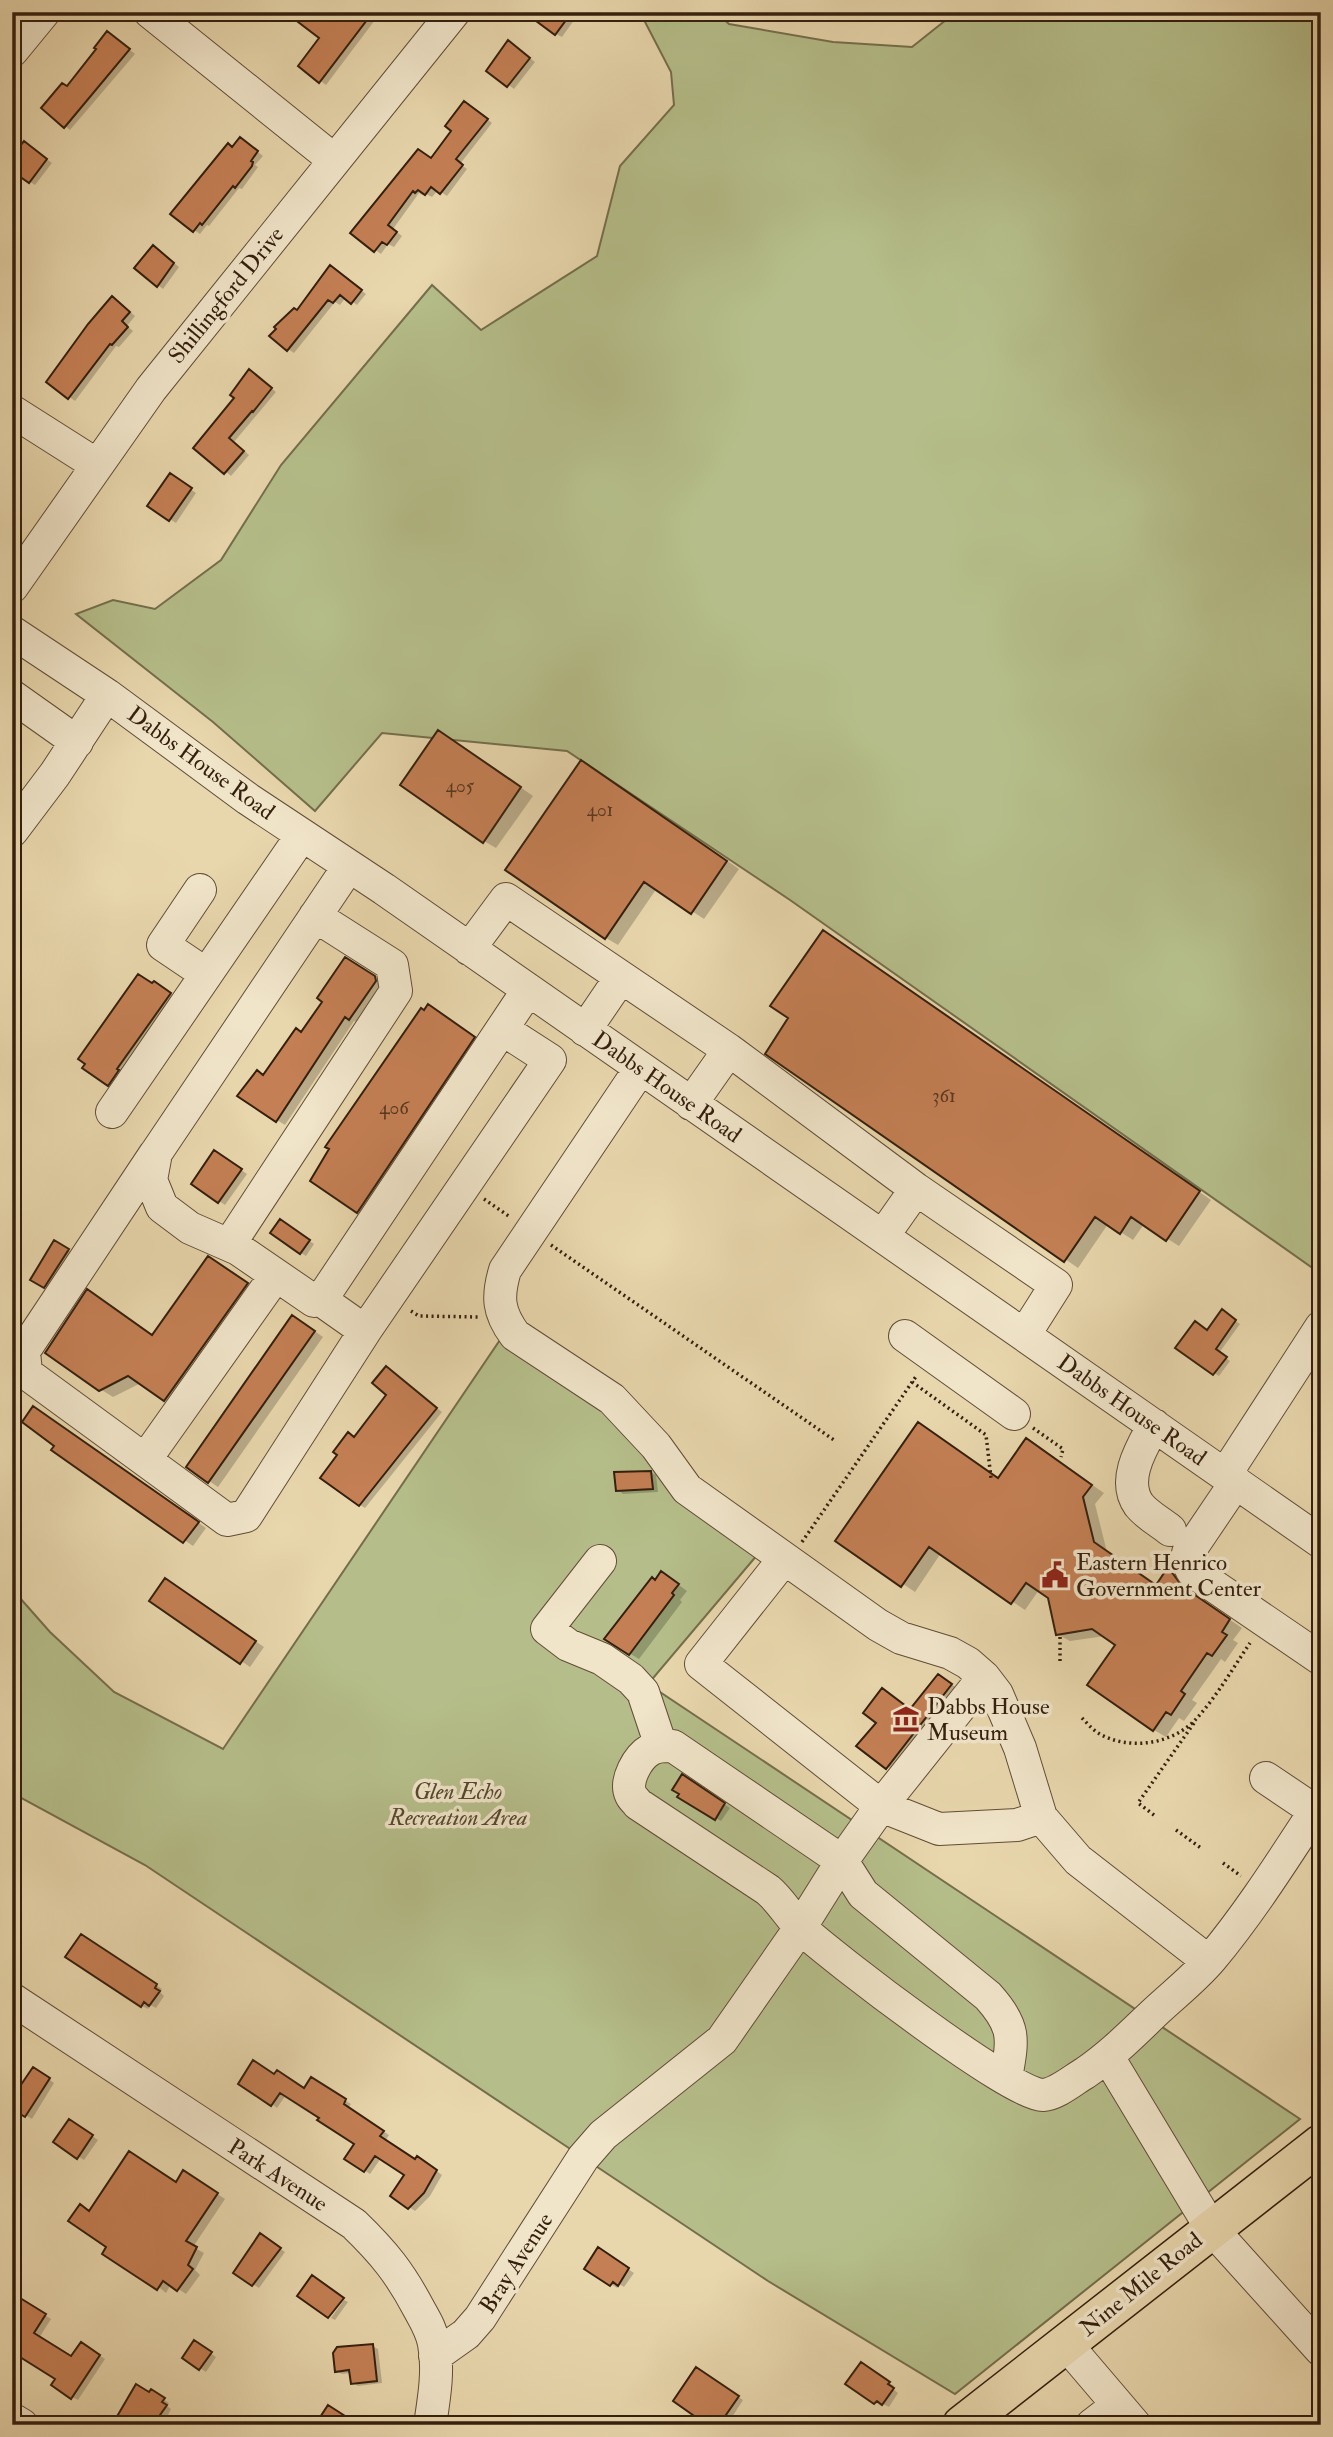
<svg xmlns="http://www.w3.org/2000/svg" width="1333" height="2437" font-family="'IM FELL Double Pica',serif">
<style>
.green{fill:#b5be8a;stroke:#746e4c;stroke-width:2}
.shadow{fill:#0003}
.building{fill:#c47f54;stroke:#341f0e;stroke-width:2}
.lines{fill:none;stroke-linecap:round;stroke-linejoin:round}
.minor-casing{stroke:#614d36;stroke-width:34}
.major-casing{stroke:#341f0e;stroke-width:41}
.path{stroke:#341f0e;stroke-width:3.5;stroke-dasharray:2 3.5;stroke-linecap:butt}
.minor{stroke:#f0e4c9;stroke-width:32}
.major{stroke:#e8d6ac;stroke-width:38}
.labels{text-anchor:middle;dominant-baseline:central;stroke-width:7;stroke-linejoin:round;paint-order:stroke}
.number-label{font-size:19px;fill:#583720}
.street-label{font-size:23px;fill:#341f0e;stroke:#f0e4c9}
.poi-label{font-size:23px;fill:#341f0e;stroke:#f0e4c9;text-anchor:start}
.park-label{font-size:23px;font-style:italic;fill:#54472d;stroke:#f0e4c9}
</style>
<rect width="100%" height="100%" fill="#e8d6ac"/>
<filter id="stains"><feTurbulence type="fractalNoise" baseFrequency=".00286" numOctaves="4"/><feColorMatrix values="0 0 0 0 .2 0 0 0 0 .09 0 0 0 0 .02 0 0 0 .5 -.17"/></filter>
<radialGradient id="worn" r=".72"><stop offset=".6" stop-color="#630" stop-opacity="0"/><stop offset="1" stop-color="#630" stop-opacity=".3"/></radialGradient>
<!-- green -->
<path class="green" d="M 632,12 L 716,12 L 729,24 L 833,42 L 912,47 L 956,12 L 1321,12 L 1321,1274 L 790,900 L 567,751 L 382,733 L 315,811 L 213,722 L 76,614 L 113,600 L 155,609 L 221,560 L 281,465 L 432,285 L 481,330 L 597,256 L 620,166 L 674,105 L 671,72 L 643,18 Z
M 502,1337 L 619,1422 L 758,1554 L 648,1684 L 1300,2119 L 955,2394 L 768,2281 L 145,1865 L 12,1793 L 12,1589 L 50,1632 L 114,1692 L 223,1749 Z"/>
<!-- shadow -->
<path class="shadow" d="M 338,12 L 381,12 L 326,85 L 300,65 Z
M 572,12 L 577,16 L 562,37 L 556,34 Z
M 870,12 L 905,12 L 905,15 L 875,15 Z
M 113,37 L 135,54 L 70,130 L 65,126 L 68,88 L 99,49 Z
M 514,46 L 535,62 L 514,89 L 488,70 Z
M 471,106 L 492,123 L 460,164 L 467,169 L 447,196 L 438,190 L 432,197 L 424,193 L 422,195 L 419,193 L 393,229 L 402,236 L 394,247 L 388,244 L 381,254 L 352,233 L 432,160 Z
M 246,143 L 263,156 L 255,165 L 258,167 L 242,189 L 239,188 L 209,226 L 207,225 L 200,234 L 194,230 L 234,148 Z
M 30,147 L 52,163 L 35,185 L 12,170 Z
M 159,251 L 179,267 L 163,289 L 158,285 Z
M 336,271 L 366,294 L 357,305 L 346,297 L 340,305 L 335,302 L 294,353 L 288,349 L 298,312 Z
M 118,302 L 135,316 L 127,326 L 133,331 L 119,347 L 116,346 L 75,401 L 48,381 Z
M 255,375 L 276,392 L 234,442 L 249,455 L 231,476 L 196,447 Z
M 176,479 L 196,493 L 176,523 L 150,506 Z
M 451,739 L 533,796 L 496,848 L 484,841 Z
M 594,769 L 739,869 L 704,919 L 657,888 L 618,945 L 606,938 Z
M 836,939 L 1211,1200 L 1179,1246 L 1144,1224 L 1133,1240 L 1108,1224 L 1078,1268 L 768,1053 Z
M 346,959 L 383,983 L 359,1023 L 354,1021 L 285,1125 L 277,1120 L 265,1076 L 302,1034 L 325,1001 Z
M 147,981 L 163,988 L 179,1000 L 118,1089 L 109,1084 Z
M 441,1014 L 486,1045 L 370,1219 L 358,1212 Z
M 220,1155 L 247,1174 L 225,1205 L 194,1184 Z
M 286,1224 L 314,1244 L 306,1256 L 301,1253 Z
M 55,1242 L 74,1254 L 50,1290 L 32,1279 Z
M 221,1265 L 259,1291 L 177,1407 L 141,1383 L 113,1397 L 100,1389 L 88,1291 L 153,1336 Z
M 1222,1312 L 1240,1324 L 1219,1353 L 1230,1361 L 1219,1376 L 1214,1373 L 1208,1332 Z
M 302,1322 L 323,1337 L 218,1487 L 188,1467 Z
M 392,1372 L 442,1412 L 365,1508 L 360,1505 L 355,1438 L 388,1395 Z
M 41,1413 L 206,1528 L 193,1546 L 54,1449 L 57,1445 Z
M 1039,1448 L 1104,1493 L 1095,1504 L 1107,1552 L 1157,1587 L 1169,1570 L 1181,1577 L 1194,1595 L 1242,1628 L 1233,1640 L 1238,1643 L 1225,1662 L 1221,1659 L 1192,1700 L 1197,1703 L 1184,1721 L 1179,1718 L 1166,1737 L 1154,1730 L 1117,1644 L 1105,1636 L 1070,1641 L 1057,1634 L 1050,1597 L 1039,1590 L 1025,1610 L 941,1553 L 915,1592 L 838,1540 L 999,1480 Z
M 650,1472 L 656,1475 L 658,1492 L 623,1494 L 618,1490 Z
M 671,1579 L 687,1591 L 680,1600 L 682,1602 L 639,1659 L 606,1639 L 656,1581 Z
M 175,1586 L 264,1647 L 250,1667 L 152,1600 Z
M 948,1681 L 960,1691 L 897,1773 L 859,1746 L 911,1711 Z
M 688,1780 L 730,1808 L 721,1821 L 679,1796 Z
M 88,1939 L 162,1989 L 160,1992 L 164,1996 L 156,2008 L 150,2005 L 148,2009 L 142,2006 Z
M 34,2069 L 54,2083 L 32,2119 L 12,2107 Z
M 275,2076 L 305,2090 L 312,2079 L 351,2104 L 348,2108 L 389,2135 L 385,2141 L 416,2161 L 424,2162 L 442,2175 L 430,2196 L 415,2211 L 409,2207 L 407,2175 L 381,2158 L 370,2174 L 346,2158 L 356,2144 L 321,2117 L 286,2095 L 277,2108 L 272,2104 Z
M 75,2124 L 98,2140 L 84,2160 L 55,2142 Z
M 192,2177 L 225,2199 L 193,2247 L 204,2253 L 195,2270 L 200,2275 L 186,2294 L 171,2284 L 166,2293 L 109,2246 L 90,2213 Z
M 266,2239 L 285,2252 L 259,2288 L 235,2272 Z
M 599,2250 L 634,2273 L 624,2287 L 619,2284 L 617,2288 L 586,2268 Z
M 12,2279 L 19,2283 L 12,2293 Z
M 12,2295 L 51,2319 L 39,2338 L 72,2358 L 87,2347 L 105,2359 L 78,2400 L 72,2397 L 58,2379 Z
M 344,2300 L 348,2302 L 335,2320 L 331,2318 Z
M 200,2346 L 216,2357 L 206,2372 L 184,2358 Z
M 372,2346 L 378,2349 L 382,2383 L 358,2386 L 353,2383 L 351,2373 L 342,2374 L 336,2371 Z
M 867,2368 L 894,2386 L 893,2389 L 898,2393 L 889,2407 L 883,2404 L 881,2406 L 848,2384 Z
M 702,2373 L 743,2400 L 727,2425 L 710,2425 Z
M 151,2391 L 169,2403 L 167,2406 L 171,2409 L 168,2415 L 184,2425 L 117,2425 Z"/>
<!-- building -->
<path class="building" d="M 285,12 L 373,12 L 319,83 L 298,66 L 319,38 Z
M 524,12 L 572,12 L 555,35 Z
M 107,31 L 130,49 L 64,128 L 41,108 L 62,83 L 67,86 L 96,49 L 94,48 Z
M 508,40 L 530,58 L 507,87 L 486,71 Z
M 464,101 L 488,119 L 456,159 L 463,165 L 440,194 L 431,187 L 425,195 L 418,190 L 415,193 L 413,191 L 388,225 L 397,232 L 387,245 L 382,242 L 374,252 L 350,233 L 418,149 L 431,158 L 451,131 L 445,126 Z
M 240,137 L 258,151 L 251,161 L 253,162 L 252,166 L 235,188 L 233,186 L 202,225 L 200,223 L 193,232 L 170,214 L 228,143 L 232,147 Z
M 24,141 L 47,159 L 29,183 L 12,171 L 12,157 Z
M 153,245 L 174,263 L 157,287 L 134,268 Z
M 330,265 L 362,290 L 351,304 L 340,295 L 333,303 L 328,300 L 287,351 L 269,336 L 276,329 L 274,327 L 294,308 L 297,310 Z
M 112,296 L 130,312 L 122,321 L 128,327 L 112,345 L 110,344 L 68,399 L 46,382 L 88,324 Z
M 249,369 L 272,388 L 253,412 L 252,411 L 229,438 L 244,451 L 224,474 L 193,448 L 234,398 L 230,395 Z
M 170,473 L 192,488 L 169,521 L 147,506 Z
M 438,730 L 521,787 L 483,843 L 400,785 Z
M 581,760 L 727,861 L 691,914 L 644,882 L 605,939 L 505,870 Z
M 823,930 L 1200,1191 L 1166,1241 L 1131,1217 L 1120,1234 L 1095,1217 L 1064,1262 L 765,1054 L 788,1018 L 770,1006 Z
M 345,957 L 375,976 L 376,981 L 349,1020 L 345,1017 L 276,1122 L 237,1096 L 257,1070 L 263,1075 L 296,1028 L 301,1032 L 322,1002 L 317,998 Z
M 138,974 L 152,983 L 154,981 L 171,993 L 117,1069 L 119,1070 L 108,1086 L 82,1068 L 85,1064 L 78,1059 Z
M 428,1004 L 475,1037 L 357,1213 L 310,1181 L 329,1149 L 325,1147 L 421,1008 L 424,1010 Z
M 214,1150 L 242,1169 L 218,1203 L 191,1184 Z
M 280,1219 L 310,1240 L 300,1254 L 270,1233 Z
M 54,1240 L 69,1249 L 44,1288 L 30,1280 Z
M 208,1256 L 248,1283 L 164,1401 L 128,1376 L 99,1391 L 45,1353 L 87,1289 L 152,1335 Z
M 1222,1309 L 1236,1320 L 1216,1349 L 1227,1357 L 1213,1375 L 1175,1348 L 1195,1321 L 1207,1330 Z
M 292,1315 L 315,1331 L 208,1483 L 186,1467 Z
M 386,1366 L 437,1408 L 359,1506 L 320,1478 L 337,1455 L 333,1452 L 348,1432 L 354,1437 L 386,1395 L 372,1383 Z
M 33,1406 L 199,1522 L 183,1543 L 51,1450 L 54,1446 L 22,1422 Z
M 918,1422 L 998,1478 L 1026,1438 L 1092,1485 L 1083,1497 L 1094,1542 L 1156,1585 L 1168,1567 L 1182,1586 L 1230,1619 L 1222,1632 L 1227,1635 L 1212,1656 L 1207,1653 L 1181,1691 L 1185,1694 L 1171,1715 L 1166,1712 L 1153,1731 L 1087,1685 L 1115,1645 L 1092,1629 L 1056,1635 L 1048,1598 L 1026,1583 L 1011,1604 L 929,1547 L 901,1587 L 835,1541 Z
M 651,1471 L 653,1489 L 616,1491 L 614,1472 Z
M 661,1571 L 679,1584 L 672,1593 L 674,1595 L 629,1655 L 604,1639 L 652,1577 L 655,1580 Z
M 165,1578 L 256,1641 L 240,1664 L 149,1601 Z
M 938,1674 L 952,1684 L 886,1769 L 856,1746 L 876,1723 L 863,1713 L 882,1688 L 910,1709 Z
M 682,1774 L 725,1803 L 715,1820 L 677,1797 L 679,1794 L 672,1790 Z
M 81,1934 L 157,1984 L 155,1988 L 160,1991 L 149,2006 L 144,2002 L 141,2007 L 65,1957 Z
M 253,2060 L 274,2074 L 277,2070 L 304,2088 L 311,2077 L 346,2099 L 344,2104 L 384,2131 L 380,2136 L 415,2159 L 417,2156 L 437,2170 L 424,2193 L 408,2209 L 390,2196 L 404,2175 L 375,2156 L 364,2172 L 344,2159 L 354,2144 L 317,2120 L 319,2118 L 280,2093 L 271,2106 L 238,2084 Z
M 33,2067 L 50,2078 L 25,2117 L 12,2109 L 12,2098 Z
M 69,2119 L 93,2135 L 77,2159 L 53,2142 Z
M 129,2151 L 176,2182 L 183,2170 L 218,2193 L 186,2241 L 197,2247 L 188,2265 L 193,2269 L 177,2291 L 163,2281 L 157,2290 L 137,2277 L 102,2254 L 106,2247 L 68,2221 L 80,2204 L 89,2211 Z
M 260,2233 L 281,2248 L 252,2286 L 233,2273 Z
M 598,2247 L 629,2268 L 618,2286 L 613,2282 L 610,2286 L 584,2269 Z
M 312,2275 L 344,2298 L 328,2318 L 297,2296 Z
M 12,2293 L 46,2314 L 34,2333 L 71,2356 L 81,2342 L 100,2355 L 71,2399 L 51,2385 L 55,2379 L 12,2352 Z
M 194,2340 L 212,2352 L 199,2370 L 182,2358 Z
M 373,2344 L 377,2381 L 351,2384 L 349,2370 L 335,2372 L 333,2353 L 337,2347 Z
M 861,2362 L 890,2382 L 888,2384 L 894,2388 L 882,2405 L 877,2401 L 874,2404 L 845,2384 Z
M 696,2367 L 739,2396 L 719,2425 L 707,2425 L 673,2401 Z
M 136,2384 L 149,2392 L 151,2389 L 165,2398 L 162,2402 L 167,2405 L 153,2425 L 112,2425 Z
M 328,2405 L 359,2425 L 315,2425 Z"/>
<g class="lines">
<!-- minor casing -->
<g class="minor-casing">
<path id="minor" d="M 150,12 L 334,160
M 12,51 L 44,12
M 12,411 L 97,465
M 12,587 L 151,389 L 454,12
M 12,632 L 107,695 L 248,799 L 384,889 L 1321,1542
M 12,696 L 77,742
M 12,831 L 55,774 L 107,695
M 349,866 L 156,1153 L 151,1180 L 162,1207 L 190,1228 L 238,1249 L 314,1301 L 321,1300 L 528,990
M 200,890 L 163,945 L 206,974
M 469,949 L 506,899 L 729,1050
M 585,1030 L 621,977
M 640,1069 L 505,1270 C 497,1297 498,1312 515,1335 L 612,1399 L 656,1446 L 687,1489 L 878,1625 L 901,1638 L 950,1653 L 968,1663 L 984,1677 L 997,1694 L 1020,1748 L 1041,1817 L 1078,1860 L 1208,1961
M 691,1104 L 729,1050 L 916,1189 L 1056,1285 L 1025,1334
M 112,1112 L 302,835
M 155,1154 L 24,1351 L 26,1373 L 227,1520 L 246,1516 L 365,1331
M 883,1236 L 916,1189
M 229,1245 L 396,991 L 392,965 L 315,916
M 321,1300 L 365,1331 L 550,1060 L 502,1029
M 905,1336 L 1014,1414
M 1154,1425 C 1142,1447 1121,1480 1139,1505 C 1147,1515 1160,1522 1170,1530
M 145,1460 L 276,1275
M 1225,1475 L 1321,1327
M 1236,1482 L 1188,1553 L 1187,1560 L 1192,1571 L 1321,1659
M 600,1561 L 547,1629 L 568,1645 L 602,1659 L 631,1679 L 643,1692 L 661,1746
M 984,1677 L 881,1806 L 939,1829 L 1017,1825 L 1041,1817
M 1266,1778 L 1315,1811
M 12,1999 L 354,2224 C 384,2253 400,2273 419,2309 C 425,2320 432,2331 434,2344 C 439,2370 434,2399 430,2425
M 1108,2057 L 1211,2228 L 1321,2350
M 1006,2078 C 1013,2039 1016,2027 988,1996 L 863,1894 L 842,1861 L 673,1746 C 665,1746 658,1745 650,1750 C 638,1757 624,1781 631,1795 C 632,1798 636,1801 638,1804 L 768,1890 C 782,1902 790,1918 803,1930 C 831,1956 1014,2097 1043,2095 C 1057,2094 1073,2080 1085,2073 C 1110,2056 1131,2035 1153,2014 C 1172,1996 1194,1979 1211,1959 C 1252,1910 1286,1855 1321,1802
M 1066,2344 L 1135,2425
M 435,2356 L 466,2334 L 480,2318 L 583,2158 L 603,2135 L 722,2040 L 800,1928 L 842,1861 L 881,1806 L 701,1664 L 784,1559
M 12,2419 L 22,2425
M 1092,2425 L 1118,2405"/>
</g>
<!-- major casing -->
<g class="major-casing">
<path id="major" d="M 962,2425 L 1321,2144"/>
</g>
<!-- path -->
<path class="path" d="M 484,1199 L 510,1217
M 551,1245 L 834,1440
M 411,1311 L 419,1316 L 479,1317
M 912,1382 L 986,1435 L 991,1478
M 1033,1428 L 1063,1449 L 1061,1457
M 802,1542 L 917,1375
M 1060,1637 L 1060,1661
M 1082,1718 C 1087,1723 1092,1729 1098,1733 C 1128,1751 1173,1745 1197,1718 C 1217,1696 1233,1668 1250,1643
M 1154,1815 L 1138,1803 L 1194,1723
M 1176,1830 L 1201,1848
M 1223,1863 L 1241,1876"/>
<!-- minor -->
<use href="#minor" class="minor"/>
<!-- major -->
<use href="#major" class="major"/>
</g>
<!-- icons -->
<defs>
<g id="civic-bare" transform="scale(2.1)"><path d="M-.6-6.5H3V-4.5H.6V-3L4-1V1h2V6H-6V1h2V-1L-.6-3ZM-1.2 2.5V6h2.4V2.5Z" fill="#8f2418" stroke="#f0e4c9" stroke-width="2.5" paint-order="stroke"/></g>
<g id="museum-bare" transform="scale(2.1)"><path d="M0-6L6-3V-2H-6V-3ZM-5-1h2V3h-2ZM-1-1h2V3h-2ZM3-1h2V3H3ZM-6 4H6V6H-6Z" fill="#8f2418" stroke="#f0e4c9" stroke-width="2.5" paint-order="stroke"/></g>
</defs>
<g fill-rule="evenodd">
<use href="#civic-bare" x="1055" y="1575"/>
<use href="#museum-bare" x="906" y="1719"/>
</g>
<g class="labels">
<!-- number labels -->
<g class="number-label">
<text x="460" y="786">405</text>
<text x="600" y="810">401</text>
<text x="944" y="1096">361</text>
<text x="394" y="1108">406</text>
</g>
<!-- street labels -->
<g class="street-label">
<text transform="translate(226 295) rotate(-51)">Shillingford Drive</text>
<text transform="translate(201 763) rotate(36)">Dabbs House Road</text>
<text transform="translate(667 1087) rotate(35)">Dabbs House Road</text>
<text transform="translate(1132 1410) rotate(35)">Dabbs House Road</text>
<text transform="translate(278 2175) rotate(33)">Park Avenue</text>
<text transform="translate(516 2263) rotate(-57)">Bray Avenue</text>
<text transform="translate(1141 2284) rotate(-39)">Nine Mile Road</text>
</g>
<!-- poi labels -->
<g class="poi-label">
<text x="1076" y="1562">Eastern Henrico<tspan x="1076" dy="26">Government Center</tspan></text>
<text x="927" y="1706">Dabbs House<tspan x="927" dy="26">Museum</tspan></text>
</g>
<!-- park labels -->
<g class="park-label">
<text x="458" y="1791">Glen Echo<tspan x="458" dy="26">Recreation Area</tspan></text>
</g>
</g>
<!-- margin -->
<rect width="1333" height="2437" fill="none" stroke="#e8d6ac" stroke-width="42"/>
<rect x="14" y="14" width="1305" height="2409" fill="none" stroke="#341f0e" stroke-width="3.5"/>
<rect x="21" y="21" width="1291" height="2395" fill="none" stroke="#341f0e" stroke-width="2"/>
<rect width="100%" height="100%" filter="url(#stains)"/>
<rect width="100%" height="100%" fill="url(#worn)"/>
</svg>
